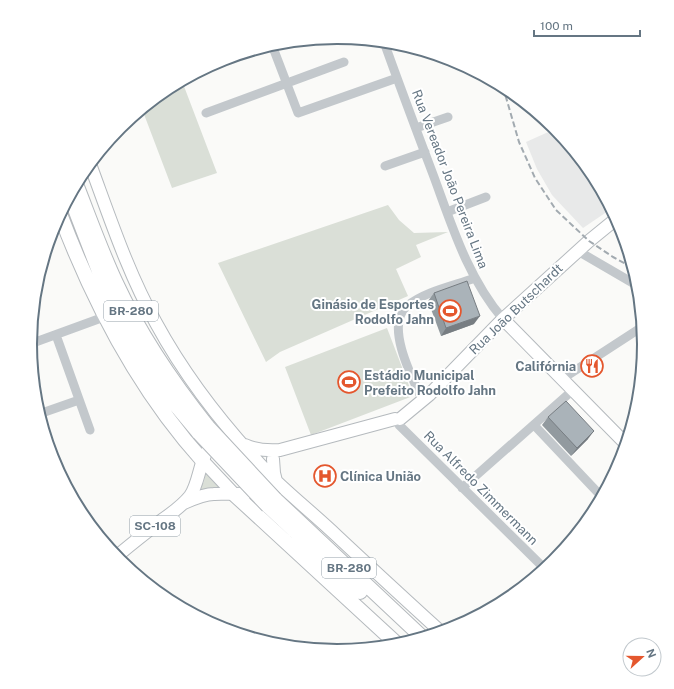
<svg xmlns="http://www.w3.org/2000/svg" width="674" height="689" font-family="'Public Sans',sans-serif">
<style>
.built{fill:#e8e9e9}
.green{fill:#dadfd7}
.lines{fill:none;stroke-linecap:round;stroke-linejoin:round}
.major-casing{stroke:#b5babe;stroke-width:14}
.highway-casing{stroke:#b4b9bd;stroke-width:16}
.minor{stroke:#c3c8cc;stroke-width:9}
.major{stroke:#fff;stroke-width:12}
.highway{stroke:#fff;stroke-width:14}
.rail{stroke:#a2aab0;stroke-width:2;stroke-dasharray:6 3;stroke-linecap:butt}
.highway-bridge-casing{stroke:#b4b9bd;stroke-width:16;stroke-linecap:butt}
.highway-bridge{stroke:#fff;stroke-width:14}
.wall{fill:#929a9f}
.shaded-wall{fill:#777d82}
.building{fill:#aab3b9;stroke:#777d82}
.labels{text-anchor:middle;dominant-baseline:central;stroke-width:4;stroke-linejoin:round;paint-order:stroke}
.shield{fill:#fff;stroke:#939fa8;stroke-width:1}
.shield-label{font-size:12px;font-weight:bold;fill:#657683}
.street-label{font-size:13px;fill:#657683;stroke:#fff}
.poi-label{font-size:13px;font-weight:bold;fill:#657683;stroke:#fff;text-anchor:end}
.rim{fill:none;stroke:#657683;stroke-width:2}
</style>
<rect width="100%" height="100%" fill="#fafaf8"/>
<!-- built -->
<path class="built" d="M 555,129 L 592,174 L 611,209 L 583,228 L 552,195 L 537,169 L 526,142 Z"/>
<!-- green -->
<path class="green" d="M 182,81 L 217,173 L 172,188 L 142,109 L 167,89 Z
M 388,205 L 399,220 L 414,233 L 448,232 L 416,245 L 421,257 L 396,269 L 408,296 L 280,352 L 266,362 L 218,263 Z
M 387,328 L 413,396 L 311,435 L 285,367 Z
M 205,471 L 222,488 L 195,494 L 204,482 Z"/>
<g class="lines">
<!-- major casing -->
<g class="major-casing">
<path id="major" d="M 90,164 C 110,218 128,273 156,323 C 187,380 230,434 276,481 C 296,500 317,517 337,536 C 371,568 406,600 441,632
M 503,319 L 626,444
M 400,419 L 429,395 L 503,319 L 589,241 L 616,219
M 245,445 C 256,450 267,451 280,450 L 395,419
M 273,459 L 274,473 L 276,481
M 203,461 L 235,495
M 184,503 C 193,499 204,494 214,494 C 231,492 245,499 259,486
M 116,557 C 131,544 147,532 162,520 C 172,513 182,506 190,496 C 202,479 198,450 219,441"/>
</g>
<!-- highway casing -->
<g class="highway-casing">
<path id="highway" d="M 76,184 C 89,217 101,251 116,283 C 140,335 172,382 208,427
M 70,196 L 102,279 L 132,339 L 169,397 L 199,433
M 60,214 C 94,304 138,389 203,461
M 235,495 L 398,645
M 275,499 L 423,638
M 268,506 L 360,592"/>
</g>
<!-- minor -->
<path class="minor" d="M 384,42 C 400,87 417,132 434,177 C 452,226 468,278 503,319
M 272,45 L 298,113 L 397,78
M 206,113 L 344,62
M 416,128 L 448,117
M 385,166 L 425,152
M 447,212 L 486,197
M 578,251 L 638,286
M 56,335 L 90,430
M 30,344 L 104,317
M 562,379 L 642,327
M 423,401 C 413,380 384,325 407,306 C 426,291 453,286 475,278
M 39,414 L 79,400
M 399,425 L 545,569
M 534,425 L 602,497
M 462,488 L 573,390"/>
<!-- major -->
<use href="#major" class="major"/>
<!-- highway -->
<use href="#highway" class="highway"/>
<!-- rail -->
<path class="rail" d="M 503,87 L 519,142 L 535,178 L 556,210 L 589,241 L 613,257 L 633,268"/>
<!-- highway-bridge casing -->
<g class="highway-bridge-casing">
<path id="highway-bridge" d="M 208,427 L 275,499
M 199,433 L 268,506"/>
</g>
<!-- highway-bridge -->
<use href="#highway-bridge" class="highway-bridge"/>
</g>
<!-- wall -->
<path class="wall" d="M 434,293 L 474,324 L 441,336 L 428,301 Z
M 548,417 L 588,439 L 571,456 L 542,425 Z"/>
<!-- shaded-wall -->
<path class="shaded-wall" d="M 480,316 L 474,324 L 441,336 L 446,328 Z
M 594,431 L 588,439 L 571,456 L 577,448 Z"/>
<!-- building -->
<path class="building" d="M 467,281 L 480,316 L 446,328 L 434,293 Z
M 566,401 L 594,431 L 577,448 L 548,417 Z"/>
<!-- icons -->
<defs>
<g id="stadium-ring" transform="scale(1.15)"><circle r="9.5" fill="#fff" stroke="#e4572e" stroke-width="1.5"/><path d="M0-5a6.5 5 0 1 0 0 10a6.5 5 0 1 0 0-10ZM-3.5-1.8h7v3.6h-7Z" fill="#e4572e"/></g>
<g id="restaurant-ring" transform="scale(1.15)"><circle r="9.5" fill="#fff" stroke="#e4572e" stroke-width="1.5"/><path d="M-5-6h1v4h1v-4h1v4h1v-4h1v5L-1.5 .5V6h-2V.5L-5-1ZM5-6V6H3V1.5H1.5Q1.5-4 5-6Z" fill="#e4572e"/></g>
<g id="hospital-ring" transform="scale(1.15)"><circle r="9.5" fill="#fff" stroke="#e4572e" stroke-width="1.5"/><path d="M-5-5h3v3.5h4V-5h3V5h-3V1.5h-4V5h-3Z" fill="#e4572e"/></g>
</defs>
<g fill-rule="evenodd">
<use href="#stadium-ring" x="450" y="311"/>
<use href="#restaurant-ring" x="592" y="366"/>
<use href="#stadium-ring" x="349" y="382"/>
<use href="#hospital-ring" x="325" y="476"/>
</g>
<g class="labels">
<!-- shield labels -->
<g class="shield">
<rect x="104" y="301" width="54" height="20" rx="3"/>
<rect x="130" y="516" width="50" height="20" rx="3"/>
<rect x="322" y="558" width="54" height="20" rx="3"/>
</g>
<g class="shield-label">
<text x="131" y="311">BR-280</text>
<text x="155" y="526">SC-108</text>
<text x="349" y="568">BR-280</text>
</g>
<!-- street labels -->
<g class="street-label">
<text transform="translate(450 179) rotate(69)">Rua Vereador João Pereira Lima</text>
<text transform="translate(516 309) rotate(-44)">Rua João Butschardt</text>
<text transform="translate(481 488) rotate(45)">Rua Alfredo Zimmermann</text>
</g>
<!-- poi labels -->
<g class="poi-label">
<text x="434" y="304">Ginásio de Esportes<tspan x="434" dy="15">Rodolfo Jahn</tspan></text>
<text x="576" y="366">Califórnia</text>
<text x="364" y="375" text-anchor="start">Estádio Municipal<tspan x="364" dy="15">Prefeito Rodolfo Jahn</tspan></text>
<text x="340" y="476" text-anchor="start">Clínica União</text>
</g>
</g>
<!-- crop -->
<path d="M0 0H674V689H0ZM37 344a300 300 0 1 1 600 0a300 300 0 1 1-600 0Z" fill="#fff" fill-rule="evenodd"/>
<path class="rim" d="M37 344a300 300 0 1 1 600 0a300 300 0 1 1-600 0Z"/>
<!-- north arrow -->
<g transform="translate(642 657) rotate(69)"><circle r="19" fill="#ffffff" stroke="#c1c8cd"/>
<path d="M0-3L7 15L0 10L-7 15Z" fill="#e4572e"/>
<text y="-6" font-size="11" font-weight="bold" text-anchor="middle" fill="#657683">N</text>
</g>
<!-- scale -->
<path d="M534 30v6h106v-6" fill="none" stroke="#657683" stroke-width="2"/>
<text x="540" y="30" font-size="12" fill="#657683" stroke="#ffffff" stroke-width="3" paint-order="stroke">100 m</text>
</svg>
